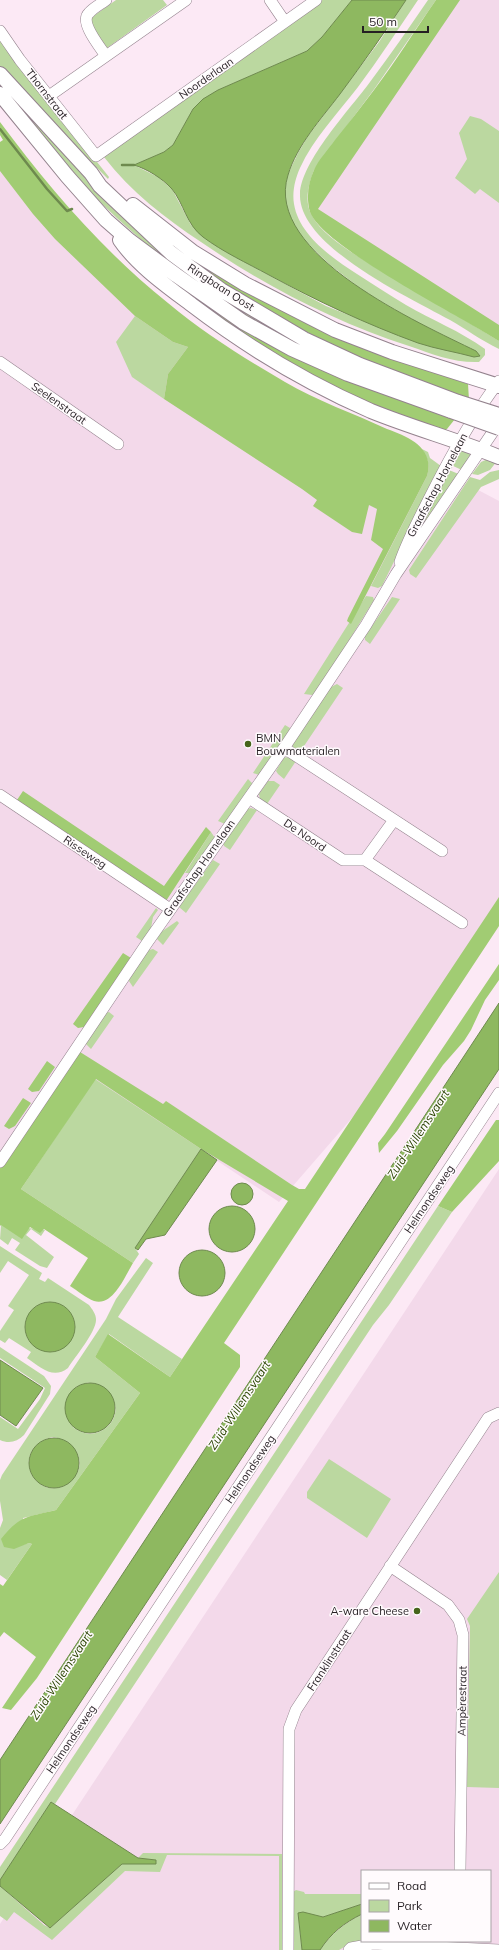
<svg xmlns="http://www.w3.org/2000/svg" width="499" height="1950" font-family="Mulish,sans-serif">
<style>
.built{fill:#f3d9ea;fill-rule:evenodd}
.green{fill:#bbd8a0;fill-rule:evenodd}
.forest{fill:#a1cc73}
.water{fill:#8eb860;stroke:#6e8a4e}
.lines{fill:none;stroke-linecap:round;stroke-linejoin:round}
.stream{stroke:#6e8a4e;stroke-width:2.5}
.minor-casing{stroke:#94838e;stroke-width:12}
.major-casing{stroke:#94838e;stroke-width:16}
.minor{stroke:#fff;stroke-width:11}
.major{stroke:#fff;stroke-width:14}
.major-bridge-casing{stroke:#94838e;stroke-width:16;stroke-linecap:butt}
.major-bridge{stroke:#fff;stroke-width:14}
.poi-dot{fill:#45641a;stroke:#fffbfd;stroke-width:1.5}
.labels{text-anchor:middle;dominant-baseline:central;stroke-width:3;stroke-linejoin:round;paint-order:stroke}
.street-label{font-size:11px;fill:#251f23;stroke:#fffbfd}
.poi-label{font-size:11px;fill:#251f23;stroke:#fffbfd;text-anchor:start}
.water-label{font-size:12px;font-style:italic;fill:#2c4604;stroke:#fffbfd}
</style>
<rect width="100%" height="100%" fill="#fce9f5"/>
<!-- built -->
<path class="built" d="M 453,0 L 499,0 L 499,338 L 313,209 Z
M 0,166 L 188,347 L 393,445 L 499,501 L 499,914 L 404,1058 L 279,1202 L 95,1079 L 0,1212 Z
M 499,1169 L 499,1950 L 0,1950 L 0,1924 ZM 362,1871 L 490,1871 L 490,1941 L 362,1941 Z"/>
<!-- green -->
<path class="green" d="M 116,0 L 163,0 L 167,5 L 107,48 L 88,20 Z
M 321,0 L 352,0 L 322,37 L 307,51 L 218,90 L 193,109 L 173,145 L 164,152 L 134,165 L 158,177 L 172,189 L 191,225 L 241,260 L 326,306 L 419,343 L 411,319 L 365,292 L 330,265 L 307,243 L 295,228 L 286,209 L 284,188 L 288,174 L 298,153 L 308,136 L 379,42 L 406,0 L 418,0 C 398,29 379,59 358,87 C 338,113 313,139 300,168 C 295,179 292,192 294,204 C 299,235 332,258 357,274 C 373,284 389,295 406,305 C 432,320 460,331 485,349 L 485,355 L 479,362 C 454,363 432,354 409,346 C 335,322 265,286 201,242 C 165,218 131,192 104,157 Z
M 428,0 L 436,0 L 375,88 L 314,170 C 309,183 304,200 311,214 C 323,237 352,252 373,266 C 415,292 458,315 499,341 L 499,349 C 482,341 466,329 450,320 C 410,298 298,246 300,194 C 301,161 351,108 370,82 C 390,55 409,28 428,0 Z
M 0,36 L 35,84 L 109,177 L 108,179 L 0,70 Z
M 0,79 L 122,215 L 135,229 L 175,263 L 356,369 C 336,361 314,354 294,344 C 215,304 142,246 80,182 C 52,152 29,117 0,87 Z
M 470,116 L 481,119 L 499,131 L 499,203 L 480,189 L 475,194 L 455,178 L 467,159 L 459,133 Z
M 135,316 L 173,342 L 188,347 L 168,374 L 164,399 L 132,377 L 116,342 Z
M 463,446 L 476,451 L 464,471 L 451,465 Z
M 422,449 L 428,452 L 430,458 L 441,466 L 382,586 L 378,588 L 371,586 L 427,476 C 430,465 428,459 422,449 Z
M 490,458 L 497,461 L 490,470 L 478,475 L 472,474 L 481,462 Z
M 449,470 L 461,475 L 407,557 Z
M 499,470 L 499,479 L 481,487 L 416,578 L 410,574 L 409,570 L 470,477 L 480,480 L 490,472 Z
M 366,596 L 373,597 L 374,600 L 317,692 L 312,695 L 304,694 Z
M 392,597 L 400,599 L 370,644 L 365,640 L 365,636 Z
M 337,684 L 343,688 L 300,752 L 293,747 L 292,744 L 331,687 Z
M 285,725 L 290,728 L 289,732 L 259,775 L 253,773 Z
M 286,757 L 296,761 L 284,779 L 278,774 L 276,771 L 283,759 Z
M 248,779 L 253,784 L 225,824 L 218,821 Z
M 268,781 L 274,781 L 280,785 L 267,804 L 260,800 L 259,794 Z
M 251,808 L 257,810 L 230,850 L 224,846 L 223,843 L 247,809 Z
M 211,832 L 215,838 L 191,873 L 185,873 Z
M 213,860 L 220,864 L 186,913 L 179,907 Z
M 156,908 L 158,910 L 153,917 L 151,928 L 142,941 L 136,937 Z
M 177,921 L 179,923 L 163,945 L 157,939 L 161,932 Z
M 153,949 L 158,952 L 133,987 L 129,981 L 130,977 L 149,950 Z
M 109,1012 L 114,1016 L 91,1049 L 85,1043 L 106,1013 Z
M 95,1079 L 201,1149 L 135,1248 L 139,1254 L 133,1263 L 21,1189 Z
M 438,1206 L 452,1212 L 389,1305 L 373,1325 L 55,1804 L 51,1802 L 0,1880 L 0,1867 Z
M 1,1225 L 45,1230 L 41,1236 L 31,1229 L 26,1235 L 54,1257 L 47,1268 L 40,1266 L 15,1250 L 20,1243 L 12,1238 L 8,1245 L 0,1239 Z
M 0,1246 L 42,1273 L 39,1279 L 45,1282 L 48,1278 L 89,1305 C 92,1309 96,1314 96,1319 C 97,1331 75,1357 68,1368 C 53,1380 40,1367 27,1358 L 31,1352 L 9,1338 L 5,1343 L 0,1340 L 0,1331 L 14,1310 L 8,1306 L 29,1275 L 8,1261 L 0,1273 ZM 48,1302 C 81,1303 85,1343 53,1352 L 29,1341 C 19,1324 29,1305 48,1302 Z
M 146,1258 L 153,1263 L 118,1317 L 182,1359 L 170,1377 L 109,1334 L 95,1357 L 140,1393 L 56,1510 L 23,1518 L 22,1545 L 29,1543 L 32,1544 L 7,1580 L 0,1575 L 0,1528 L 3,1520 L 0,1501 L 0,1480 L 2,1475 L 106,1319 L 116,1299 ZM 86,1383 C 95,1382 99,1385 105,1390 C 133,1411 99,1449 73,1427 L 76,1387 ZM 52,1437 C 66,1438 83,1451 79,1468 C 77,1475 71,1483 64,1486 C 32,1499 10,1449 52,1437 Z
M 0,1347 L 44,1376 L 51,1386 L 50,1394 L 24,1435 C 17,1442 9,1444 0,1440 L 0,1417 L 18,1429 L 40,1399 L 45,1388 L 0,1358 Z
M 329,1459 L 391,1499 L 367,1538 L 307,1498 L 307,1492 Z
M 499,1572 L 499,1788 L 467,1787 L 470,1626 L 467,1619 Z
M 143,1853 L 282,1854 L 282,1950 L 279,1950 L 279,1856 L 167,1855 L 160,1872 L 125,1871 L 52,1940 L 14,1912 L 7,1921 L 0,1916 L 0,1886 L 44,1925 L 50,1928 L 122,1864 L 156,1864 L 156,1860 L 138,1858 Z
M 296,1890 L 304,1892 L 305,1894 L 362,1894 L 362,1904 L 323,1917 L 298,1913 L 302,1950 L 292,1950 L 293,1892 Z
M 362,1914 L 362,1941 L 438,1941 L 351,1943 L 339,1950 L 320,1950 C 332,1933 344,1924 362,1914 Z"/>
<!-- forest -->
<path class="forest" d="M 436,0 L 460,0 L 318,209 L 499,325 L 499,341 C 462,317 323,247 310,212 C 306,198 308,183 314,170 C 319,159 328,150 335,140 C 348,124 361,107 374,90 C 396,61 415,30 436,0 Z
M 0,122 C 49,188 103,251 168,303 C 204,333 245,359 285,382 C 315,400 355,414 387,429 C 409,437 435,448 427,476 L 351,624 L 347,621 L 348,618 L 383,549 L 371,540 L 377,509 L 369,505 L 362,534 L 352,532 L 313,506 L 317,500 L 302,489 L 164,399 L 168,374 L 188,347 L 173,342 L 135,316 L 55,239 L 33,214 L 0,171 L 0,142 L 3,140 L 0,135 Z
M 102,184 L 184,250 L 421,368 L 468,384 L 469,400 L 366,362 L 301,334 L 181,257 Z
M 130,243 L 211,304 L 455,419 L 447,429 L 443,432 L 374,409 L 272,357 L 172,287 Z
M 23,791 L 164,886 L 206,827 L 211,832 L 166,901 L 17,800 Z
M 499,897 L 499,926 L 224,1343 L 240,1355 L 240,1367 L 37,1678 L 11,1710 L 2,1708 L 36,1657 L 4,1632 L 0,1637 L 0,1584 L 3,1586 L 32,1544 L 29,1543 L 14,1549 L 4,1547 L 1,1539 C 20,1515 28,1517 56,1510 L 140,1393 L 95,1357 L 108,1334 L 170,1377 L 288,1201 L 201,1149 L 96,1079 L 21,1189 L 133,1263 C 125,1276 113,1307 94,1301 C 86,1298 78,1291 70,1286 L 88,1258 L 44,1229 L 40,1233 L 30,1227 L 22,1239 L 1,1225 L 0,1226 L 0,1167 L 80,1052 L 163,1104 L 166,1101 L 292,1185 L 299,1189 L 305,1189 Z
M 123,953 L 131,958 L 84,1027 L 78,1028 L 73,1024 Z
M 499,964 L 499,980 L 485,1000 L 471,1030 L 464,1041 L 443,1065 L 397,1131 L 379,1153 L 378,1143 L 385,1134 Z
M 47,1061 L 55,1067 L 39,1091 L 32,1092 L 28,1089 Z
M 23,1098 L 31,1103 L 15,1126 L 9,1129 L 4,1126 Z
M 496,1120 L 499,1120 L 499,1161 L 452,1212 L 438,1206 Z"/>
<!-- water -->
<path class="water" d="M 352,0 L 406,0 C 385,32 363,63 340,94 C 321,119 297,145 288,175 C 263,254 421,324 476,351 L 480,356 L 474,357 C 456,352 436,349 418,343 C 366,324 317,301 269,275 C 247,263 223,252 203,237 C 186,224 184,204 172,189 C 162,178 147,169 134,165 L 164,152 L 173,145 L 193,109 L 203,99 L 218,90 L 307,51 L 322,37 Z
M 499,1003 L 499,1069 L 0,1824 L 0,1760 Z
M 201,1149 L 217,1160 L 165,1235 L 146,1239 L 138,1250 L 135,1248 Z
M231 1194a11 11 0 1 1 22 0a11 11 0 1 1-22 0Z
M209 1229a23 23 0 1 1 46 0a23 23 0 1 1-46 0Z
M179 1273a23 23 0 1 1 46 0a23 23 0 1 1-46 0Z
M25 1327a25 25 0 1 1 50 0a25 25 0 1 1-50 0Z
M 0,1360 L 43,1388 L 16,1426 L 0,1415 Z
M65 1408a25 25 0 1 1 50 0a25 25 0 1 1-50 0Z
M29 1463a25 25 0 1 1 50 0a25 25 0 1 1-50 0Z
M 51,1802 L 138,1858 L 156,1860 L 156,1864 L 122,1864 L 50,1928 L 0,1886 L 0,1880 Z
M 362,1904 L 362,1914 C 344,1923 331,1933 320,1950 L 302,1950 L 298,1913 L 303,1912 L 323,1917 Z"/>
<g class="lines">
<!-- stream -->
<path class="stream" d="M 0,129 L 47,189 L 67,211 L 72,209
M 122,165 L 134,165"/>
<!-- minor casing -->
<g class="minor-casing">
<path id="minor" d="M 270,0 L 285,22
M 0,31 L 20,60 L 96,156 L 316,0
M 106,56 C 100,47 79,22 89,13 C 93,8 101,4 106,0
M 49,96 L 186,0
M 0,362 L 118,444
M 400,562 C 408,539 419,519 430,497 C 450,457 472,417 499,381
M 284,748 L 442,851
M 0,795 L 170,909
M 249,798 L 343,860 L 365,860 L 462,923
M 365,860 L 394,820
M 0,1162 L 147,943 L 284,748 L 366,625 L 396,574 L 499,423
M 390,1566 L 448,1605 L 459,1620 L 463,1635 L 460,1871
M 0,1844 L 5,1839 L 499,1093
M 288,1950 L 289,1729 L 296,1710 L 488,1418 L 499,1413
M 349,1950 L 351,1948 L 373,1944 L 499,1950"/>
</g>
<!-- major casing -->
<g class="major-casing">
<path id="major" d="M 0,74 L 91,173 L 100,186 L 171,253 L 221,290 L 304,339 L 360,365 L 458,402
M 0,94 L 67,176 L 106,220 L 130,241 L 176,275 L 243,322 L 292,349 L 348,374 L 451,411
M 133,205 L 193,252 L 245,284 L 335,330 L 392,352 L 499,386
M 120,240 C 138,266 167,286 192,305 C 247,347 307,383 371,411 C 413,428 457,440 499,457"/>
</g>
<!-- minor -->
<use href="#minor" class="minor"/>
<!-- major -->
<use href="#major" class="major"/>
<!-- major-bridge casing -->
<g class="major-bridge-casing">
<path id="major-bridge" d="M 458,402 L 499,415
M 451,411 L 499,428"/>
</g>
<!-- major-bridge -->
<use href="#major-bridge" class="major-bridge"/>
</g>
<!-- markers -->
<g class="poi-dot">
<circle cx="248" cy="744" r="4"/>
<circle cx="417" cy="1611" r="4"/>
</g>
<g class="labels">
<!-- street labels -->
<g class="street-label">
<text transform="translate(206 78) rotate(-35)">Noorderlaan</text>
<text transform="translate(47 94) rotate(52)">Thornstraat</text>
<text transform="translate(221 287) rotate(33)">Ringbaan Oost</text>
<text transform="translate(59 403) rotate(35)">Seelenstraat</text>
<text transform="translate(437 485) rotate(-62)">Graafschap Hornelaan</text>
<text transform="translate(305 835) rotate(34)">De Noord</text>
<text transform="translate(85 852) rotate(34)">Risseweg</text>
<text transform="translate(199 868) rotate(-55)">Graafschap Hornelaan</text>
<text transform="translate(429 1199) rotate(-56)">Helmondseweg</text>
<text transform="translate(250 1469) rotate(-56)">Helmondseweg</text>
<text transform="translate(329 1660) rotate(-57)">Franklinstraat</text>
<text transform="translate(462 1701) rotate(-89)">Ampèrestraat</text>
<text transform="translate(71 1739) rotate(-56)">Helmondseweg</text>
</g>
<!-- poi labels -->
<g class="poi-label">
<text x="256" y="738">BMN<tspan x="256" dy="13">Bouwmaterialen</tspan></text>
<text x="409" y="1611" text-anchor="end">A-ware Cheese</text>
</g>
<!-- water labels -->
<g class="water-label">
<text transform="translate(418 1134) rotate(-57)">Zuid-Willemsvaart</text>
<text transform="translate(239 1405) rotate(-57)">Zuid-Willemsvaart</text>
<text transform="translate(61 1675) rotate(-57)">Zuid-Willemsvaart</text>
</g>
</g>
<!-- legend -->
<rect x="361" y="1870" width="130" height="72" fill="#fffbfd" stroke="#a8a3a6"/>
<rect x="369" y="1883" width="20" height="6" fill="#ffffff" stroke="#a8a3a6"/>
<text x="397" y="1890" font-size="12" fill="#251f23">Road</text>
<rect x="369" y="1900" width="20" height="12" fill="#bbd8a0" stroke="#a8a3a6"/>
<text x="397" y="1910" font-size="12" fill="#251f23">Park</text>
<rect x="369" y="1920" width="20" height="12" fill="#8eb860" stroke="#a8a3a6"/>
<text x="397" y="1930" font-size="12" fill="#251f23">Water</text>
<!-- scale -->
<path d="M363 26v6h65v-6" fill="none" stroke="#251f23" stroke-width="2"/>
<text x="369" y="26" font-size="12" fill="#251f23" stroke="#fffbfd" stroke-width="3" paint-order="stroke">50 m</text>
</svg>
